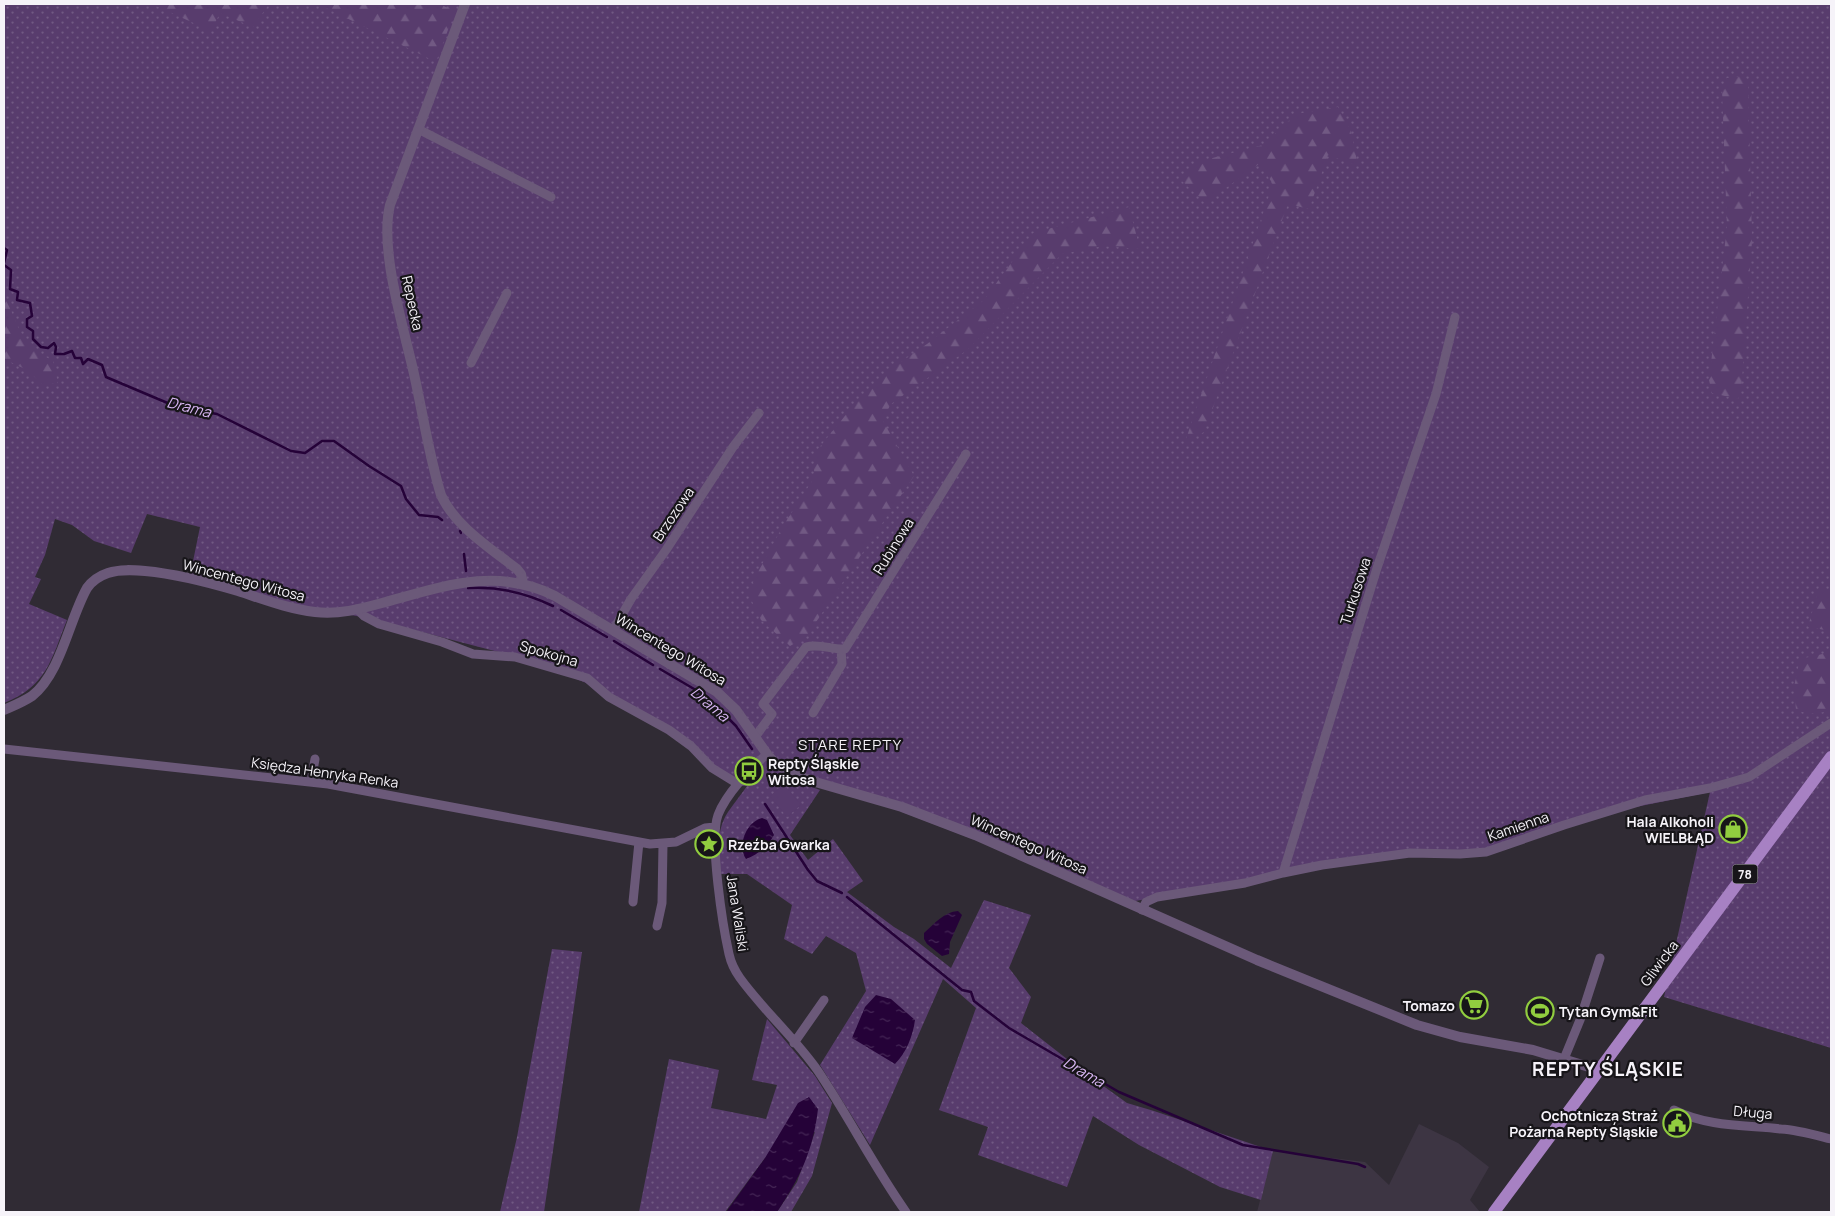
<svg xmlns="http://www.w3.org/2000/svg" width="1835" height="1216" font-family="Manrope,sans-serif">
<style>
.built{fill:#3d3543}
.grass{fill:url(#grass-dots)}
.forest{fill:url(#forest-firs)}
.pitch{fill:#583c6d}
.water{fill:url(#water-ripples)}
.lines{fill:none;stroke-linecap:round;stroke-linejoin:round}
.stream{stroke:#250238;stroke-width:2.5}
.minor{stroke:#6b5979;stroke-width:9}
.tertiary{stroke:#6b5979;stroke-width:10}
.primary{stroke:#a781c3;stroke-width:12}
.labels{text-anchor:middle;dominant-baseline:central;stroke-width:4.5;stroke-linejoin:round;paint-order:stroke}
.shield{fill:#171519;stroke:#b3b0b6;stroke-width:1}
.shield-label{font-size:12px;font-weight:bold;fill:#f6f3f9}
.street-label{font-size:14px;fill:#f6f3f9;stroke:#171519}
.poi-label{font-size:14px;font-weight:bold;fill:#f6f3f9;stroke:#171519;text-anchor:start}
.water-label{font-size:15px;font-style:italic;fill:#d9b7f4;stroke:#171519}
.neighbourhood-label{font-size:15px;letter-spacing:1px;fill:#f6f3f9;stroke:#171519}
.district-label{font-size:19px;font-weight:bold;letter-spacing:1px;fill:#f6f3f9;stroke:#171519}
</style>
<defs>
<pattern id="grass-dots" width="8" height="8" patternUnits="userSpaceOnUse" patternTransform="scale(1.25)"><rect width="8" height="8" fill="#583c6d"/><path d="M2 2h.1M6 6h.1" fill="none" stroke="#715983" stroke-width="1.8" stroke-linecap="round"/></pattern>
<pattern id="forest-firs" width="22" height="20" patternUnits="userSpaceOnUse" patternTransform="scale(1.25)"><rect width="22" height="20" fill="#583c6d"/><path d="M5 1l3.5 6h-7zM16 11l3.5 6h-7z" fill="#715983"/></pattern>
<pattern id="water-ripples" width="26" height="14" patternUnits="userSpaceOnUse" patternTransform="scale(1.25)"><rect width="26" height="14" fill="#250238"/><path d="M2 4q2-2 4 0t4 0M15 11q2-2 4 0t4 0" fill="none" stroke="#452756"/></pattern>
</defs>
<rect width="100%" height="100%" fill="#302b34"/>
<!-- built -->
<path class="built" d="M 1419,1124 L 1458,1143 L 1489,1167 L 1470,1200 L 1480,1212 L 1257,1212 L 1273,1151 L 1365,1162 L 1389,1185 Z"/>
<!-- grass -->
<path class="grass" d="M 4,4 L 1831,4 L 1831,1048 L 1664,997 L 1710,792 L 1616,811 L 1495,851 L 1404,856 L 1356,861 L 1261,880 L 1135,901 L 811,777 L 792,780 L 820,790 L 790,835 L 808,860 L 833,839 L 863,881 L 847,892 L 894,927 L 914,939 L 951,968 L 984,900 L 1031,915 L 1009,968 L 1031,997 L 1021,1023 L 1081,1070 L 1127,1103 L 1154,1111 L 1273,1151 L 1261,1200 L 1220,1187 L 1139,1145 L 1093,1116 L 1067,1187 L 978,1155 L 988,1127 L 939,1110 L 976,1008 L 943,979 L 870,1145 L 820,1065 L 866,991 L 856,953 L 826,936 L 812,954 L 784,939 L 792,905 L 747,874 L 721,874 C 718,853 716,830 728,812 C 734,803 741,795 747,786 L 740,786 L 658,724 L 591,685 L 533,661 L 368,618 L 305,607 L 190,576 L 200,527 L 147,514 L 131,553 L 94,541 L 72,525 L 55,519 L 45,555 L 35,577 L 41,579 L 29,604 L 67,620 C 51,660 47,686 4,703 Z
M 552,949 L 582,952 L 544,1212 L 500,1212 L 517,1137 Z
M 767,1019 L 815,1076 L 832,1103 L 812,1176 L 791,1212 L 777,1212 L 797,1182 L 815,1132 L 765,1158 L 725,1212 L 639,1212 L 669,1059 L 719,1070 L 711,1108 L 766,1119 L 777,1085 L 752,1080 Z"/>
<!-- forest -->
<path class="forest" d="M 152,4 L 269,4 L 253,27 L 220,13 L 211,31 Z
M 318,4 L 439,4 L 455,11 L 436,62 Z
M 1743,76 L 1748,80 L 1752,241 L 1741,393 L 1738,399 L 1712,393 L 1709,380 L 1727,227 L 1722,89 L 1727,78 Z
M 1338,107 L 1351,131 L 1358,166 L 1328,155 L 1309,209 L 1288,204 L 1204,432 L 1185,442 L 1273,184 L 1259,164 L 1205,203 L 1180,179 L 1201,161 L 1263,145 L 1296,114 Z
M 1129,207 L 1140,249 L 1103,246 L 1062,254 L 967,350 L 891,404 L 882,419 L 914,476 L 806,637 L 790,646 L 761,620 L 748,593 L 760,568 L 783,526 L 814,478 L 814,454 L 857,401 L 885,373 L 927,344 L 984,300 L 1033,233 Z
M 4,295 L 20,331 L 30,348 L 53,361 L 58,383 L 43,385 L 27,370 L 4,359 Z
M 1819,587 L 1831,590 L 1831,631 L 1808,627 Z
M 1827,653 L 1831,654 L 1831,710 C 1819,714 1808,715 1796,710 L 1794,687 L 1800,659 Z"/>
<!-- pitch -->
<path class="pitch" d="M 784,785 L 801,805 L 787,817 L 770,796 Z"/>
<!-- water -->
<path class="water" d="M 762,818 L 767,820 L 774,835 C 768,846 757,855 746,859 C 737,846 746,822 762,818 Z
M 958,911 L 962,915 L 950,942 L 949,954 L 942,956 L 927,944 L 924,939 L 924,933 C 934,924 944,912 958,911 Z
M 876,995 L 891,999 L 915,1020 C 913,1036 906,1053 895,1064 L 852,1038 L 865,1007 Z
M 809,1097 L 818,1109 C 813,1151 800,1178 777,1212 L 726,1212 L 765,1158 L 798,1103 Z"/>
<g class="lines">
<!-- stream -->
<path class="stream" d="M 4,248 L 7,250 L 4,263
M 4,265 L 11,270 L 10,289 L 18,292 L 17,300 L 30,303 L 32,316 L 27,319 L 27,327 L 33,331 L 33,339 L 41,347 L 48,348 L 54,343 L 56,347 L 55,354 L 64,354 L 72,351 L 75,358 L 81,358 L 83,364 L 88,359 L 102,365 L 106,377 L 177,407 L 217,414 L 291,451 L 305,453 L 322,441 L 334,441 L 369,466 L 401,486 L 406,499 L 419,515 L 438,517 L 442,520
M 460,531 L 461,533
M 464,554 L 466,571
M 468,588 C 498,586 526,593 553,606
M 561,610 L 607,637
M 614,641 L 653,665
M 660,669 L 706,696 L 736,726 L 752,749
M 765,804 L 808,870 L 817,881 L 842,893
M 847,897 L 962,990 L 971,992 L 974,1001 L 1009,1028 L 1119,1092 L 1243,1145 L 1358,1164 L 1365,1167"/>
<!-- minor -->
<path class="minor" d="M 418,129 L 551,197
M 471,363 L 507,293
M 357,609 L 364,616 L 379,624 L 442,642 L 473,654 L 515,657 L 587,678 L 609,697 L 669,730 L 691,746 L 712,768 L 738,784
M 615,632 L 615,627 L 631,599 L 666,550 L 733,447 L 759,413
M 813,713 L 842,664 L 841,649
M 755,737 L 772,714 L 763,704 L 806,647 C 819,643 832,650 845,649 L 966,454
M 4,749 L 328,784 L 650,844 L 676,842 L 705,828 L 715,827
M 767,754 C 750,769 726,794 718,815 C 709,840 723,927 729,954 C 731,963 735,971 740,978 C 764,1011 795,1038 818,1071 C 849,1117 874,1167 906,1212
M 311,782 L 315,759
M 1283,873 L 1377,568 L 1436,394 L 1455,317
M 633,902 L 639,842
M 1142,910 L 1146,902 L 1157,897 L 1245,883 L 1283,873 L 1322,865 L 1410,853 L 1460,854 L 1486,852 L 1564,825 L 1645,800 L 1710,788 L 1749,777 L 1831,723
M 657,926 L 662,903 L 663,844
M 794,1043 L 824,1000
M 1564,1059 L 1580,1020 L 1600,958
M 1674,1110 C 1708,1127 1745,1125 1781,1129 C 1798,1130 1815,1135 1831,1139"/>
<!-- tertiary -->
<path class="tertiary" d="M 465,4 L 390,205 C 379,250 404,328 414,374 C 423,414 429,456 441,495 C 455,526 490,548 517,569 L 521,574 L 523,583
M 4,710 C 13,706 23,702 32,696 C 61,673 69,620 87,588 C 92,581 99,576 108,573 C 120,569 133,570 145,571 C 177,574 208,582 238,591 C 263,599 288,609 315,612 C 338,615 360,609 382,603 C 441,587 496,566 555,596 L 717,692 L 736,710 L 767,754 L 776,764 L 793,774 L 812,781 L 902,807 L 975,835 L 1257,960 L 1417,1025 L 1460,1037 L 1533,1050 L 1599,1070"/>
<!-- primary -->
<path class="primary" d="M 1494,1212 L 1831,757"/>
</g>
<!-- icons -->
<defs>
<g id="bus-ring" transform="scale(1.4375)"><circle r="9.5" fill="#171519" stroke="#91cd3f" stroke-width="1.5"/><path d="M-5-6H5V4H4V6H2V4H-2V6H-4V4H-5ZM-3.5-4V0h7V-4ZM-3.5 1.2v1.5H-2V1.2ZM2 1.2v1.5H3.5V1.2Z" fill="#91cd3f"/></g>
<g id="shop-ring" transform="scale(1.4375)"><circle r="9.5" fill="#171519" stroke="#91cd3f" stroke-width="1.5"/><path d="M-5-2.5h2.3a2.7 3.5 0 0 1 5.4 0H5L5.5 6h-11ZM-1.5-2.5h3a1.5 2.3 0 0 0-3 0Z" fill="#91cd3f"/></g>
<g id="sight-ring" transform="scale(1.4375)"><circle r="9.5" fill="#171519" stroke="#91cd3f" stroke-width="1.5"/><path d="M0-6L1.8-2.2L6-1.7L2.9 1.2L3.7 5.4L0 3.3L-3.7 5.4L-2.9 1.2L-6-1.7L-1.8-2.2Z" fill="#91cd3f"/></g>
<g id="supermarket-ring" transform="scale(1.4375)"><circle r="9.5" fill="#171519" stroke="#91cd3f" stroke-width="1.5"/><path d="M-6-5.5h2.5l.6 2H6L4.5 2H-2.5L-4.4-4H-6ZM-1.5 3.2a1.3 1.3 0 1 0 .1 0ZM3 3.2a1.3 1.3 0 1 0 .1 0Z" fill="#91cd3f"/></g>
<g id="stadium-ring" transform="scale(1.4375)"><circle r="9.5" fill="#171519" stroke="#91cd3f" stroke-width="1.5"/><path d="M0-5a6.5 5 0 1 0 0 10a6.5 5 0 1 0 0-10ZM-3.5-1.8h7v3.6h-7Z" fill="#91cd3f"/></g>
<g id="civic-ring" transform="scale(1.4375)"><circle r="9.5" fill="#171519" stroke="#91cd3f" stroke-width="1.5"/><path d="M-.6-6.5H3V-4.5H.6V-3L4-1V1h2V6H-6V1h2V-1L-.6-3ZM-1.2 2.5V6h2.4V2.5Z" fill="#91cd3f"/></g>
</defs>
<g fill-rule="evenodd">
<use href="#bus-ring" x="749" y="771"/>
<use href="#shop-ring" x="1733" y="829"/>
<use href="#sight-ring" x="709" y="844"/>
<use href="#supermarket-ring" x="1474" y="1005"/>
<use href="#stadium-ring" x="1540" y="1011"/>
<use href="#civic-ring" x="1677" y="1123"/>
</g>
<g class="labels">
<!-- shield labels -->
<rect class="shield" x="1732.5" y="864.5" width="25" height="19" rx="4"/>
<g class="shield-label">
<text x="1745" y="874">78</text>
</g>
<!-- street labels -->
<g class="street-label">
<text transform="translate(413 303) rotate(78)">Repecka</text>
<text transform="translate(673 514) rotate(-56)">Brzozowa</text>
<text transform="translate(893 546) rotate(-58)">Rubinowa</text>
<text transform="translate(244 580) rotate(15)">Wincentego Witosa</text>
<text transform="translate(1355 591) rotate(-72)">Turkusowa</text>
<text transform="translate(671 649) rotate(31)">Wincentego Witosa</text>
<text transform="translate(549 653) rotate(16)">Spokojna</text>
<text transform="translate(325 772) rotate(8)">Księdza Henryka Renka</text>
<text transform="translate(1518 826) rotate(-19)">Kamienna</text>
<text transform="translate(1029 844) rotate(24)">Wincentego Witosa</text>
<text transform="translate(738 913) rotate(81)">Jana Waliski</text>
<text transform="translate(1659 963) rotate(-53)">Gliwicka</text>
<text transform="translate(1753 1112) rotate(5)">Długa</text>
</g>
<!-- poi labels -->
<g class="poi-label">
<text x="768" y="763">Repty Śląskie<tspan x="768" dy="16">Witosa</tspan></text>
<text x="1714" y="821" text-anchor="end">Hala Alkoholi<tspan x="1714" dy="16">WIELBŁĄD</tspan></text>
<text x="728" y="844">Rzeźba Gwarka</text>
<text x="1455" y="1005" text-anchor="end">Tomazo</text>
<text x="1559" y="1011">Tytan Gym&amp;Fit</text>
<text x="1658" y="1115" text-anchor="end">Ochotnicza Straż<tspan x="1658" dy="16">Pożarna Repty Śląskie</tspan></text>
</g>
<!-- water labels -->
<g class="water-label">
<text transform="translate(189 407) rotate(14)">Drama</text>
<text transform="translate(710 704) rotate(40)">Drama</text>
<text transform="translate(1084 1072) rotate(30)">Drama</text>
</g>
<!-- neighbourhood labels -->
<g class="neighbourhood-label">
<text x="850" y="744">STARE REPTY</text>
</g>
<!-- district labels -->
<g class="district-label">
<text x="1608" y="1069">REPTY ŚLĄSKIE</text>
</g>
</g>
<!-- border -->
<rect width="1835" height="1216" fill="none" stroke="#f6f3f9" stroke-width="10"/>
</svg>
